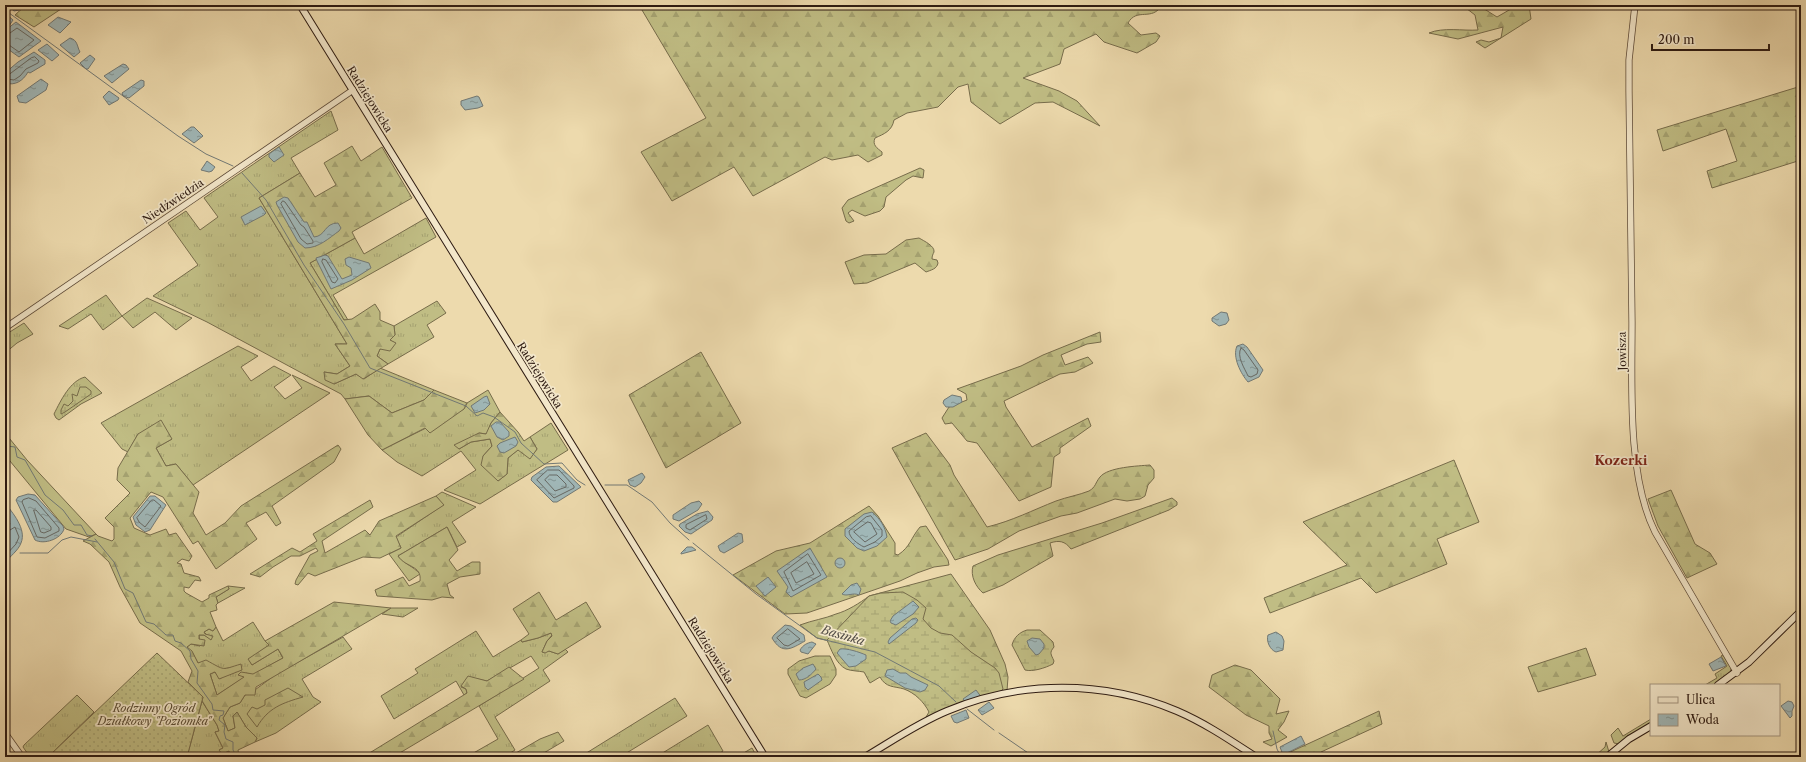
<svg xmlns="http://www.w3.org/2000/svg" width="1806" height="762" font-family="'Libre Caslon Text',serif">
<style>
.grass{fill:url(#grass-tufts);stroke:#776c4b}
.forest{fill:url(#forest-firs);stroke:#776c4b}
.wetland{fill:url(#wetland-marsh);stroke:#776c4b}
.park{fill:#c0bd84;stroke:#776c4b}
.garden{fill:url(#garden-dots);stroke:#776c4b}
.water{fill:url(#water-ripples);stroke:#727975}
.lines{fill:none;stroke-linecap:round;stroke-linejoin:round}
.shore{stroke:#676964;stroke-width:1}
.stream{stroke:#727975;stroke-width:1}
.tertiary-casing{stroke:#5e4b39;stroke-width:7}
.secondary-casing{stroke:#2e1b12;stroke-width:8}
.tertiary{stroke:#f3e7ca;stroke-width:5.5}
.secondary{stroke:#f3e7ca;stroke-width:6}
.labels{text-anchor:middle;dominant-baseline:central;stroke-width:3.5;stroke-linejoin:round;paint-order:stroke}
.street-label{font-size:11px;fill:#2e1b12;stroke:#f3e7ca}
.park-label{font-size:11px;font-style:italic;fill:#5a4c34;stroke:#f3e7ca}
.water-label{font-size:12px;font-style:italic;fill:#504a44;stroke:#f3e7ca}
.quarter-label{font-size:13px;font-weight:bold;fill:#7a1f14;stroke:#f3e7ca}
</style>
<defs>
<pattern id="grass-tufts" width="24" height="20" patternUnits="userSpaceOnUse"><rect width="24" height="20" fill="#c0bd84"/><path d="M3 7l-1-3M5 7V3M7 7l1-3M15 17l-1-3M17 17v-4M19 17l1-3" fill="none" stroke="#a5a271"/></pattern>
<pattern id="forest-firs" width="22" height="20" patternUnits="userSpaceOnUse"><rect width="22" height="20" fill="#c0bd84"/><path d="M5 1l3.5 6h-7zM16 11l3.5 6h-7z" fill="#a5a271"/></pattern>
<pattern id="wetland-marsh" width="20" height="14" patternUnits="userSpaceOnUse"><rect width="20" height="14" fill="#c0bd84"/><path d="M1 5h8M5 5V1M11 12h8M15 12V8" fill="none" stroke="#a5a271"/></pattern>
<pattern id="garden-dots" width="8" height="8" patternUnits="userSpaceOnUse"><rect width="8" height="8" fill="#c0bd84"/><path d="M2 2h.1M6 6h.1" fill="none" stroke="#a5a271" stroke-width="1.8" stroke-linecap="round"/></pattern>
<pattern id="water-ripples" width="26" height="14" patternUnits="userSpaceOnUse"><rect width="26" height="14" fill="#a0b7b7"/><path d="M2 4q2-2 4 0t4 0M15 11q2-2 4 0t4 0" fill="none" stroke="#839493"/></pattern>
</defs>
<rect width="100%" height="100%" fill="#eddaad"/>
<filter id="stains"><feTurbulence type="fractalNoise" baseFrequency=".005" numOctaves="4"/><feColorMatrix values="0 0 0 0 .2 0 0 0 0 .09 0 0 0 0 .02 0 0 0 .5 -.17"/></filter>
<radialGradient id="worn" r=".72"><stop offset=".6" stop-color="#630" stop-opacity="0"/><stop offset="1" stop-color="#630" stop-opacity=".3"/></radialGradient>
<!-- grass -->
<path class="grass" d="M 331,111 L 338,130 L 291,158 L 300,173 L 259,198 L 347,344 L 335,344 L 350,366 L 337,374 L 324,372 L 334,384 L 356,374 L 364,379 L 380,368 L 434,390 L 424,400 L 392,413 L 369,396 L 345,399 L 341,394 L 324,385 L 207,322 L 153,296 L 198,265 L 168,223 L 186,211 L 200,230 L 218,217 L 204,198 Z
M 426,218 L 436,237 L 333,295 L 348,320 L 344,320 L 310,263 L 355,238 L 364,254 Z
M 106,295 L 122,316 L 147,298 L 192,318 L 176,330 L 155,312 L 133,328 L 122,316 L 103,330 L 91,314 L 68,329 L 59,326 Z
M 437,301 L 446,313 L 427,325 L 434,337 L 388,364 L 377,356 L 380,349 L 395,343 L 390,340 L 395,335 L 394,326 Z
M 24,323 L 33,334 L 17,343 L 5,353 L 5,335 Z
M 238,346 L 258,356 L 241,367 L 251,381 L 274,366 L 291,375 L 274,387 L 285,399 L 302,388 L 292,375 L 330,393 L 193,485 L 176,464 L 166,466 L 156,448 L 172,439 L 138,434 L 128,452 L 122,449 L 101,423 Z
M 85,377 L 102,393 L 81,404 L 59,420 L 56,418 L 54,414 C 61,400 70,381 85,377 Z
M 488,390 L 500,412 L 491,423 L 487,434 L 479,433 L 459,449 L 471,442 L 490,439 L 492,446 L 483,456 L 498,481 L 507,474 L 508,458 L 519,449 L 530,458 L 537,449 L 530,437 L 551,423 L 568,450 L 480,504 L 444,490 L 476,470 L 461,451 L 422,476 L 397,462 L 382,450 L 464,409 L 467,403 Z
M 442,492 L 476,507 L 452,522 L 466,542 L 457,547 L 447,527 L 398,556 C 404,564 413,566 420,574 L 409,581 L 389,554 L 401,548 L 396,537 L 443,505 L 436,496 Z
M 228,586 L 245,588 L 218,603 L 216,597 L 229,589 Z
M 391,608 L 418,608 L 403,617 L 382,614 Z
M 253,622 L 265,641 L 270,645 L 249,659 L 252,665 L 278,649 L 283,658 L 253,675 L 246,673 L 245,677 L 217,695 L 210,674 L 215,672 L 220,679 L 235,667 L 222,669 L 198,663 L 192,652 L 187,647 L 191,644 L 200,646 L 199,635 L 204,635 L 211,639 L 204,632 L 209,629 L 213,631 L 216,627 L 223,641 Z
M 476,631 L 493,657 L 521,640 L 522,642 L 538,638 L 551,633 L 552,635 L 547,641 L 542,652 L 549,651 L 558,654 L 565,649 L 568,652 L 543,670 L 550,681 L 495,717 L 515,750 L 504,757 L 471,757 L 470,755 L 498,739 L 479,706 L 539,668 L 531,656 L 487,681 L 468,677 L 461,687 L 466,689 L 467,693 L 464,695 L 456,681 L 394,719 L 381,696 L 418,673 L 415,669 Z
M 343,637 L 352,649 L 302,679 L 313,697 L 321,702 L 276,733 L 255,742 L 257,738 L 246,727 L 237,712 L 233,716 L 235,728 L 228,731 L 223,718 L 230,707 L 240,703 L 245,695 C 253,693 270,678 278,673 C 300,661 322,649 343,637 Z
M 1723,655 L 1731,668 L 1730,674 L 1713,685 L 1705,685 L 1717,678 L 1715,674 L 1727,666 L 1721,656 Z
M 77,695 L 94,712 L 48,757 L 30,757 L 23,747 L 24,745 Z
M 675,698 L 687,716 L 620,757 L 580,757 Z
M 202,701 L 217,725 L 219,731 L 215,732 L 223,748 L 219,750 L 229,751 L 231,757 L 187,757 Z
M 1651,719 L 1651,723 L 1619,744 L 1614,743 L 1611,735 L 1618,728 L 1623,736 Z
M 708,725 L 723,751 L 714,757 L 656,757 Z
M 1606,742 L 1609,752 L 1603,757 L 1594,757 L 1605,747 Z
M 752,748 L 757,757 L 737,757 Z"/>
<!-- forest -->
<path class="forest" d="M 26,5 L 67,5 L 34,27 L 15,15 Z
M 639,5 L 1162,5 C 1152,22 1137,7 1128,23 L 1141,35 L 1156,33 L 1160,36 L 1156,42 L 1137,53 L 1104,42 L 1096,34 L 1064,49 L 1060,64 L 1023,78 L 1059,91 L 1077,101 L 1100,126 L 1053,102 L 1035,103 L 1000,124 L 971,102 L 968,84 L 958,87 L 938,107 L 907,113 L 894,120 C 892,131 884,134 875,138 C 872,145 877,148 882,152 L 882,155 L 868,162 L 858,155 L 832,160 L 825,157 L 753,196 L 734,167 L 672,201 L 641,152 L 706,118 Z
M 1462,5 L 1478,5 L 1497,17 L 1516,6 L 1529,5 L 1531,19 L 1485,48 L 1476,42 L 1481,40 L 1489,42 L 1501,38 L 1503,27 L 1458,39 L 1429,33 C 1443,27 1463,31 1478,30 L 1475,15 Z
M 1798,87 L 1801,89 L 1801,160 L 1712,188 L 1707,171 L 1737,161 L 1726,129 L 1663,151 L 1657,130 Z
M 352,146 L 361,161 L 382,147 L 412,198 L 352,232 L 355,238 L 310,263 L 344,320 L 352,319 L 375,304 L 380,312 L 380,320 L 394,326 L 395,335 L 390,340 L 396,343 L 390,351 L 380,349 L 377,356 L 388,364 L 363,379 L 356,374 L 334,384 L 325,380 L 324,372 L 337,374 L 350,366 L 335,344 L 347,344 L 259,198 L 300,173 L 315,197 L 336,185 L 324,163 Z
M 920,168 L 924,170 L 923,178 L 913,176 L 906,180 L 886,197 L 884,207 L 880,211 L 865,216 L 852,210 L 848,213 L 854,221 L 849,223 L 846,221 L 842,208 L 848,200 Z
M 919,238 C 924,241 935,246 934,252 C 933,254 932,256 932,259 L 937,260 L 938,263 C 937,269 931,270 926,272 L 915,263 L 867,283 L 854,284 L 845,262 L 864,255 L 886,254 L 906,240 Z
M 1100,332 L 1101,342 L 1087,344 L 1061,355 L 1065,365 L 1088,357 L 1093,363 L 1075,372 L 1060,374 L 1004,401 L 1006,407 L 1032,447 L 1088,418 L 1091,426 L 1060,448 L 1060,453 L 1054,457 L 1051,487 L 1019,501 L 977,443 L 967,441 L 952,423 L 945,424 L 942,418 L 949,407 L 967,400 L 966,394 L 957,389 L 1021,366 L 1043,355 Z
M 701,352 L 741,423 L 666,468 L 629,395 Z
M 434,390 L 467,403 L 464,409 L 430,433 L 425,428 L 382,450 L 368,435 L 345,399 L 369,396 L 392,413 L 424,400 Z
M 500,412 L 518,432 L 524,441 L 530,437 L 537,449 L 530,459 L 518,450 L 508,458 L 507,474 L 498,481 L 481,465 L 483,456 L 492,446 L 490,439 L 471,442 L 459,449 L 454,445 L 479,433 L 486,434 L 491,423 Z
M 161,420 L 172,439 L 156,448 L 166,466 L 176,464 L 199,492 L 193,513 L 206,535 L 225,523 L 241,506 L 338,445 L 341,449 L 334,462 L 272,506 L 281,523 L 276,526 L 266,512 L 246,523 L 257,539 L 216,569 L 198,541 L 193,544 L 163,497 L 151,492 L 130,518 L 134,528 L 150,535 L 166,529 L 169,535 L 176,533 L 192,556 L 189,561 L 182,559 L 177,563 L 181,564 L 184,573 L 199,577 L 201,581 L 195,580 L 189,588 L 184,587 L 184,591 L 186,593 L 202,602 L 209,598 L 209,595 L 228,586 L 229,589 L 216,597 L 218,603 L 216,605 L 217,610 L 210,612 L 216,627 L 213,631 L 209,629 L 204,632 L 205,634 L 213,636 L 211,640 L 204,635 L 199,635 L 199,639 L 205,640 L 204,646 L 191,644 L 187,647 L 192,651 L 198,663 L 206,660 C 226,671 221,670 241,664 L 242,670 L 219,679 L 215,672 L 210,674 L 217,695 L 244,677 L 238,675 L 241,672 L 253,674 L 283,658 L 278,649 L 252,665 L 248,659 L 269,645 L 265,641 L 334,602 L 391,608 L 256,687 L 255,695 L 245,695 L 240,703 L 230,707 L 223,718 L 228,731 L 235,728 L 233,716 L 237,712 L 246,727 L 257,738 L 255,742 L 238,750 L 239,757 L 231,757 L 229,751 L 222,754 L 219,750 L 223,748 L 215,732 L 219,731 L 217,725 L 202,701 L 203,697 L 188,682 L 192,671 L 181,651 L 140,623 L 120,587 L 109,562 L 90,544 L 83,541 L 96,534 L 98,536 L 112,541 L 114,539 L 114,527 L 105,518 L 130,493 L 117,480 L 118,468 L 138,434 Z
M 926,433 L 950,465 L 954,475 L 987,527 C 1012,521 1033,510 1056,501 C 1067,497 1079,495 1089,491 C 1096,487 1095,483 1100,477 C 1108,467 1138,466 1150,465 L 1154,470 L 1154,478 L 1148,485 L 1145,496 L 1140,499 L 1127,501 L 1115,499 L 1077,513 L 1061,516 L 1019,531 L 988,549 L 955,560 L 892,448 Z
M 1454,460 L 1479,522 L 1437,539 L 1447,564 L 1376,593 L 1361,578 L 1270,613 L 1264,598 L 1347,565 L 1303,522 Z
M 1671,490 L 1695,544 L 1710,553 L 1717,564 L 1687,578 L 1658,526 L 1648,499 Z
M 436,496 L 444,505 L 396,536 L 401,548 L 380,558 L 363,557 L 315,576 L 308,573 L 298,585 L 295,584 L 296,580 L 310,555 L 318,551 L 316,548 L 300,556 L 291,556 L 273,567 L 260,577 L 250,574 L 292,548 L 300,552 L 317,541 L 313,534 L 370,500 L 373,507 L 322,541 L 325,553 L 365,530 L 370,535 L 379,521 Z
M 1172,498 L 1177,502 L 1177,505 L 1169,510 L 1071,549 C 1065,541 1059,540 1050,543 L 1053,556 L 1003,585 L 983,593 C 976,587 970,576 973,566 L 998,555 L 1102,523 Z
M 869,506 L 878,516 L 895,543 L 895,554 L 898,555 C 911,546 910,539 920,527 L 926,526 L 948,560 L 949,565 L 934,567 L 917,573 L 900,581 L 807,613 L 785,614 L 733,575 L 776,551 L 810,543 Z
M 447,527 L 458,550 L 449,560 L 457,571 L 472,562 L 480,562 L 480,574 L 460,577 L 447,584 L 450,595 L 454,598 L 442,597 L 432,600 L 377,596 L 375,590 L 403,577 L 409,586 L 420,581 C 422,565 406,568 398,556 Z
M 951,574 L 990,630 L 1005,664 L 1008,677 L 1007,691 L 960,704 L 875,652 L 817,638 L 800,625 C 813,620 824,619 836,614 C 847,611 860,603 869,596 Z
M 539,592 L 556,620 L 586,602 L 601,627 L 558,654 L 549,651 L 545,653 L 542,652 L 547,641 L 552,636 L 551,633 L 538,638 L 522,642 L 521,640 L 529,634 L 513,609 Z
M 1586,648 L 1596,675 L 1538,692 L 1528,667 Z
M 1235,665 L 1251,670 L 1280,699 L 1276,714 L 1289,711 L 1284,722 L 1278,730 L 1287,737 L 1271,746 L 1263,742 L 1272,739 L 1269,733 L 1269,726 L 1246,715 L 1209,687 L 1212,675 Z
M 509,667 L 524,679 L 393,757 L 363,757 L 467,693 L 466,689 L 461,686 L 468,676 L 487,681 Z
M 288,688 L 303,697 C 282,703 268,708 257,727 L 247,714 L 252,707 L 257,709 L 265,705 L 265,700 Z
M 1379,711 L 1382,724 L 1321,752 L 1323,757 L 1291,757 L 1286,754 Z
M 558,732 L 564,741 L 537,757 L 509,757 L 540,739 Z"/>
<!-- wetland -->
<path class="wetland" d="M 80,387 L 86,387 L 91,391 L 91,394 L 65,412 L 61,414 L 61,410 L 64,404 L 68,406 L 73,401 L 72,394 L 77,396 Z
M 903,592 L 917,600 L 926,608 L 923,619 L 931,628 L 940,633 L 952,635 L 971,652 L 995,668 L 999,673 L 1003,689 L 999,693 L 960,704 L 926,717 L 929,712 C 924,702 915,693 904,689 C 894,686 886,688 880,677 L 870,683 L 864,672 C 859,671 851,671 846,669 C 836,664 831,649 827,640 L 869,596 L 881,593 Z
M 1027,630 L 1040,630 L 1053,642 L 1054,647 C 1049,653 1051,654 1054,661 L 1053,664 C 1045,668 1033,672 1025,670 L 1012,645 C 1014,637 1020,632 1027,630 Z
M 815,656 L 830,656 L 836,669 L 836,675 L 830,684 L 806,698 L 800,696 L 788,674 L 788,669 L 799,661 Z"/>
<!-- park -->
<path class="park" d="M 5,433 L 27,460 L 96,534 L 89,537 L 66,529 L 5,455 Z"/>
<!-- garden -->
<path class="garden" d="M 157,653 L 203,697 L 187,757 L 48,757 Z"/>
<!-- water -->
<path class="water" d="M 7,5 L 22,5 L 19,10 L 14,11 Z
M 5,13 L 13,20 L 7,29 L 16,22 L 41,41 L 19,57 L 5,47 Z
M 58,17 L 71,22 L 60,33 L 48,25 Z
M 70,38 C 78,40 77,47 80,52 L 74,57 L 60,45 Z
M 47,44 L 59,55 L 52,61 L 38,50 Z
M 34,52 L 45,60 L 45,64 L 30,73 L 28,72 C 23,81 15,86 5,83 L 5,73 L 18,62 Z
M 90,55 L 95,59 L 88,69 L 86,69 L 80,63 Z
M 123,64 L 126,65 L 129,69 L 112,83 L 104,76 Z
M 41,79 L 48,84 L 46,90 L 26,103 L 19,102 L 17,96 Z
M 141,80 L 144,81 L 144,86 L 129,98 L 123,96 L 122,93 Z
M 109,91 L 119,98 L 118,100 L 109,105 L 103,97 Z
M 477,96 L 479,97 L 483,106 L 478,108 L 465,110 L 461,105 L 461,101 Z
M 191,127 L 194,127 L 203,136 L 194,143 L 182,134 Z
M 279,147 L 284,155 L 274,162 L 269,157 L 269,154 Z
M 207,161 L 215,167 L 212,171 L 209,172 L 201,170 Z
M 284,197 L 288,198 L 304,222 L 307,222 L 314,237 C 326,236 324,223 338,223 L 341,228 L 339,231 C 329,238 319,248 305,248 L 298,242 L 277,205 L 276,202 Z
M 261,206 L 266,213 L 264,215 L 245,225 L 241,217 Z
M 325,255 L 328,256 L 342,279 L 352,275 L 351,268 L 346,265 L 345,259 L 349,257 L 369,263 L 371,268 L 352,280 L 331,289 L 317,261 L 316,258 Z
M 1221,312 L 1227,313 L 1229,320 L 1226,324 L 1219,326 L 1212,321 L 1212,318 Z
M 1243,344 L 1247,347 L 1263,370 L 1259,377 L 1248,382 C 1241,374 1232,357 1237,346 Z
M 952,395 L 961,397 L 962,402 L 953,407 L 946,407 L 943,403 L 944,400 Z
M 487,396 L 490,404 L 484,410 L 475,413 L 471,406 L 484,397 Z
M 496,422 L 500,422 L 509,432 L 509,436 L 503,440 L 497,437 L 491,426 Z
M 515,437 L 518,442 L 516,446 L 504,453 L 500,452 L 497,446 L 500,443 Z
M 559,466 L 581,487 L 557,502 L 553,502 L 531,480 L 532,477 L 546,467 Z
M 642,473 L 645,477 L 641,483 L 635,487 L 630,485 L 628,480 Z
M 28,494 L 35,495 L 63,526 L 64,529 C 61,539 44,545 35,540 L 16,500 L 18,497 Z
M 150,496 L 155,496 L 166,505 L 150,530 L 145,532 L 136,525 L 133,517 Z
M 699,501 L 702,504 L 698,510 L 679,521 L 673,519 L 673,515 L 691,503 Z
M 5,503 C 12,512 27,529 21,543 C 18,551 10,556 5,563 L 5,530 L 10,524 L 7,517 L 5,516 Z
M 708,511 L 713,517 L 712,520 L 691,534 L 685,532 L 679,526 L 680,524 L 697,514 Z
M 872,512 C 880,519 885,526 887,537 L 877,546 L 864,551 L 857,548 L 845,536 L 845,529 L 864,514 Z
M 738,533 L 742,534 L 743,542 L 724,553 L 720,551 L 718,546 Z
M 687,547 L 692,547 L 696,550 L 681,554 L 681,553 Z
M 810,548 L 827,577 L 791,597 L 786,592 L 788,587 L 777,571 Z
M835 563a5 5 0 1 1 10 0a5 5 0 1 1-10 0Z
M 768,577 L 776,587 L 765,596 L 756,586 Z
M 857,583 L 861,589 L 859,595 C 853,592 847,597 842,594 L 851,585 Z
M 913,601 L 919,607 L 913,614 L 896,625 L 891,623 L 890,621 L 893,616 Z
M 916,618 L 918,620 L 916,623 L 889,644 L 888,642 L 890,638 L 912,619 Z
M 785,625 L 791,626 L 804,635 L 805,641 C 791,649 782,655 772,638 L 774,635 Z
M 1276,632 L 1282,636 L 1284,641 L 1283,650 L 1276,652 C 1270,650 1266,641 1268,635 Z
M 1032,638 L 1040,639 L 1044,644 L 1044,648 L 1039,654 L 1036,655 L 1029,647 L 1027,641 Z
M 812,642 L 816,644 L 808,654 L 801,652 L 800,650 C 803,645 807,643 812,642 Z
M 840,649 C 847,648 859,652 866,655 L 866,659 L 856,666 L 849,667 L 837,653 Z
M 1721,657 L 1726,666 L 1713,671 L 1709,664 Z
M 813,664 L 816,669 C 812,674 806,680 799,680 L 796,674 L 803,668 Z
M 893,669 L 900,673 L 906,673 L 911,677 L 928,685 L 925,690 L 920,692 L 905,688 L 885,676 L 887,670 Z
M 818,674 L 821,677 L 822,680 L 808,690 L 805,687 L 804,682 Z
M 976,690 L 982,698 L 966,703 L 963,699 Z
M 1788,701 L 1792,702 L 1794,706 L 1792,711 L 1792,716 L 1790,718 L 1781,706 Z
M 989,702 L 994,708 L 982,715 L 978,710 Z
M 966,710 L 969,718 L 957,723 L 954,722 L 951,716 Z
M 1301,736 L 1305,744 L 1283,755 L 1280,747 Z"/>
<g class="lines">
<!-- shore -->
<path class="shore" d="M 5,32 L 10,33 L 17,28 L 34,40 L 19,52 L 9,45 L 5,44
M 35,57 L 39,61 L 38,63 L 26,69 L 20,76 L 14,80 L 7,79 L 7,76 L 31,58 Z
M 283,201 L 285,202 L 301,225 L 304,227 L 313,241 L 313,243 L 307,244 L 301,239 L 281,204 Z
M 323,259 L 326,260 L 338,279 L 335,283 L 332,282 L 322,262 Z
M 1241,348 L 1244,350 L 1258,370 L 1257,374 L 1251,377 L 1248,376 C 1245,369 1236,356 1241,348 Z
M 548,470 L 559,470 L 574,486 L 574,488 L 554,498 L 537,480 Z
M 550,475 L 557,475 L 566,484 L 566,487 L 555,491 L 545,480 Z
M 29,498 L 36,501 L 59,528 L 59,531 L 45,538 L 37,537 L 22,502 L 23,500 Z
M 152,500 L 154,500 L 161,506 L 145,527 L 139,522 L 137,518 Z
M 34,510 L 36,510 L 51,527 L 51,530 L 44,533 L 41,532 Z
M 706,515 L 707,519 L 690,530 L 686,528 L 686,525 Z
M 871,516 L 882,530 L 882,536 L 875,542 L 864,547 C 858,544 849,538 849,531 L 866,517 Z
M 868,522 L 871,523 L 877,534 L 865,542 L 854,532 Z
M 5,533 L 15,527 L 19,537 L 16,544 L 5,556
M 808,554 L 821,575 L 793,591 L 784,572 Z
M 807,562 L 814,574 L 796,583 L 791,573 Z
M 788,629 L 800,639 L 788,646 L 784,645 L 777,638 Z"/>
<!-- stream -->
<path class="stream" d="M 5,10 L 178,136 L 206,154 L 233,166
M 242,173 L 266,200 L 304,265 L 344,324 L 370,368 L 466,406 L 477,416 L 483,413 L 494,417 L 515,432 L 521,443 L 544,464 L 562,463 L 577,480 L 585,485
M 5,444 L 7,446 L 15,447 L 17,457 L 25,460 L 45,495 L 63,510 L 74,525 L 81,525 L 87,535 L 92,536
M 605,485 L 627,485 L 652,502 L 670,523 L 689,540
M 95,539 L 114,562 L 125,589 L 133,593 L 146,622 L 154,624 L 166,635 L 173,635 L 175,641 L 181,643 L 190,651 L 191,659 L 198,671 L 197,683 L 212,704 L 213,710 L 224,711 L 223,715 L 220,716 L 219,720 L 225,725 L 224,732 L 226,739 L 233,742 L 233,750 L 237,757
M 693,543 L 756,594 L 817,638 L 875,652 L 939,686 L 956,702
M 20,553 L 48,553 L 62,540 L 71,537 L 97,542
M 967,709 L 994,730
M 1273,731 L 1277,749 L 1281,757
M 999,733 L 1034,757"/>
<!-- tertiary casing -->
<g class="tertiary-casing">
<path id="tertiary" d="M 1635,5 L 1629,60 L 1629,91 C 1630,168 1631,245 1632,322 C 1632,385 1627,476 1655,532 L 1737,673
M 5,328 L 353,90
M 5,733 L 22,757"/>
</g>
<!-- secondary casing -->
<g class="secondary-casing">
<path id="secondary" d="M 300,5 L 765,757
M 1718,685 L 1749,662 L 1801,611
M 865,757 C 892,741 918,723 947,711 C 1020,680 1104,680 1177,711 C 1205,723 1230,740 1256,757
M 1607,757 L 1629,739 L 1651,726"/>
</g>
<!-- tertiary -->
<use href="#tertiary" class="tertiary"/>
<!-- secondary -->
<use href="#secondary" class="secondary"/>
</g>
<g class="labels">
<!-- street labels -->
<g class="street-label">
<text transform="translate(370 99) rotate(58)">Radziejowicka</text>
<text transform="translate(173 201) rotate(-34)">Niedźwiedzia</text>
<text transform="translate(1622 351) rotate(-91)">Jowisza</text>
<text transform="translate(540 375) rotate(58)">Radziejowicka</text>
<text transform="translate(711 650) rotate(58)">Radziejowicka</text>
</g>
<!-- park labels -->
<g class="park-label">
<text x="154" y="708">Rodzinny Ogród<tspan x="154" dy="13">Działkowy "Poziomka"</tspan></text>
</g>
<!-- water labels -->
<g class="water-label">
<text transform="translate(843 635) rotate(16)">Basinka</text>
</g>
<!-- quarter labels -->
<g class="quarter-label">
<text x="1621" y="460">Kozerki</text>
</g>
</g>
<!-- margin -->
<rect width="1806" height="762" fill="none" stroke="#eddaad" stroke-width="20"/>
<rect x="6" y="6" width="1794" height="750" fill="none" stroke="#2e1b12" stroke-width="2"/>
<rect x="10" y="10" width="1786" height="742" fill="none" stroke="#2e1b12"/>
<!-- legend -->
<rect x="1650" y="684" width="130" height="52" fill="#f3e7ca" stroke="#a49580"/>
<rect x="1658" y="697" width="20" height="6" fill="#f3e7ca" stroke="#a49580"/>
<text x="1686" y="704" font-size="12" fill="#2e1b12">Ulica</text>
<rect x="1658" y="714" width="20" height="12" fill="url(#water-ripples)" stroke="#a49580"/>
<text x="1686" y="724" font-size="12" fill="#2e1b12">Woda</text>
<!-- scale -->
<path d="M1652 44v6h117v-6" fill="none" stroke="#2e1b12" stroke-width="2"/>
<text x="1658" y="44" font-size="12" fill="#2e1b12" stroke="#f3e7ca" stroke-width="3" paint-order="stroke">200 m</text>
<rect width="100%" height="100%" filter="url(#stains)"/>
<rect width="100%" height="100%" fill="url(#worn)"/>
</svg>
